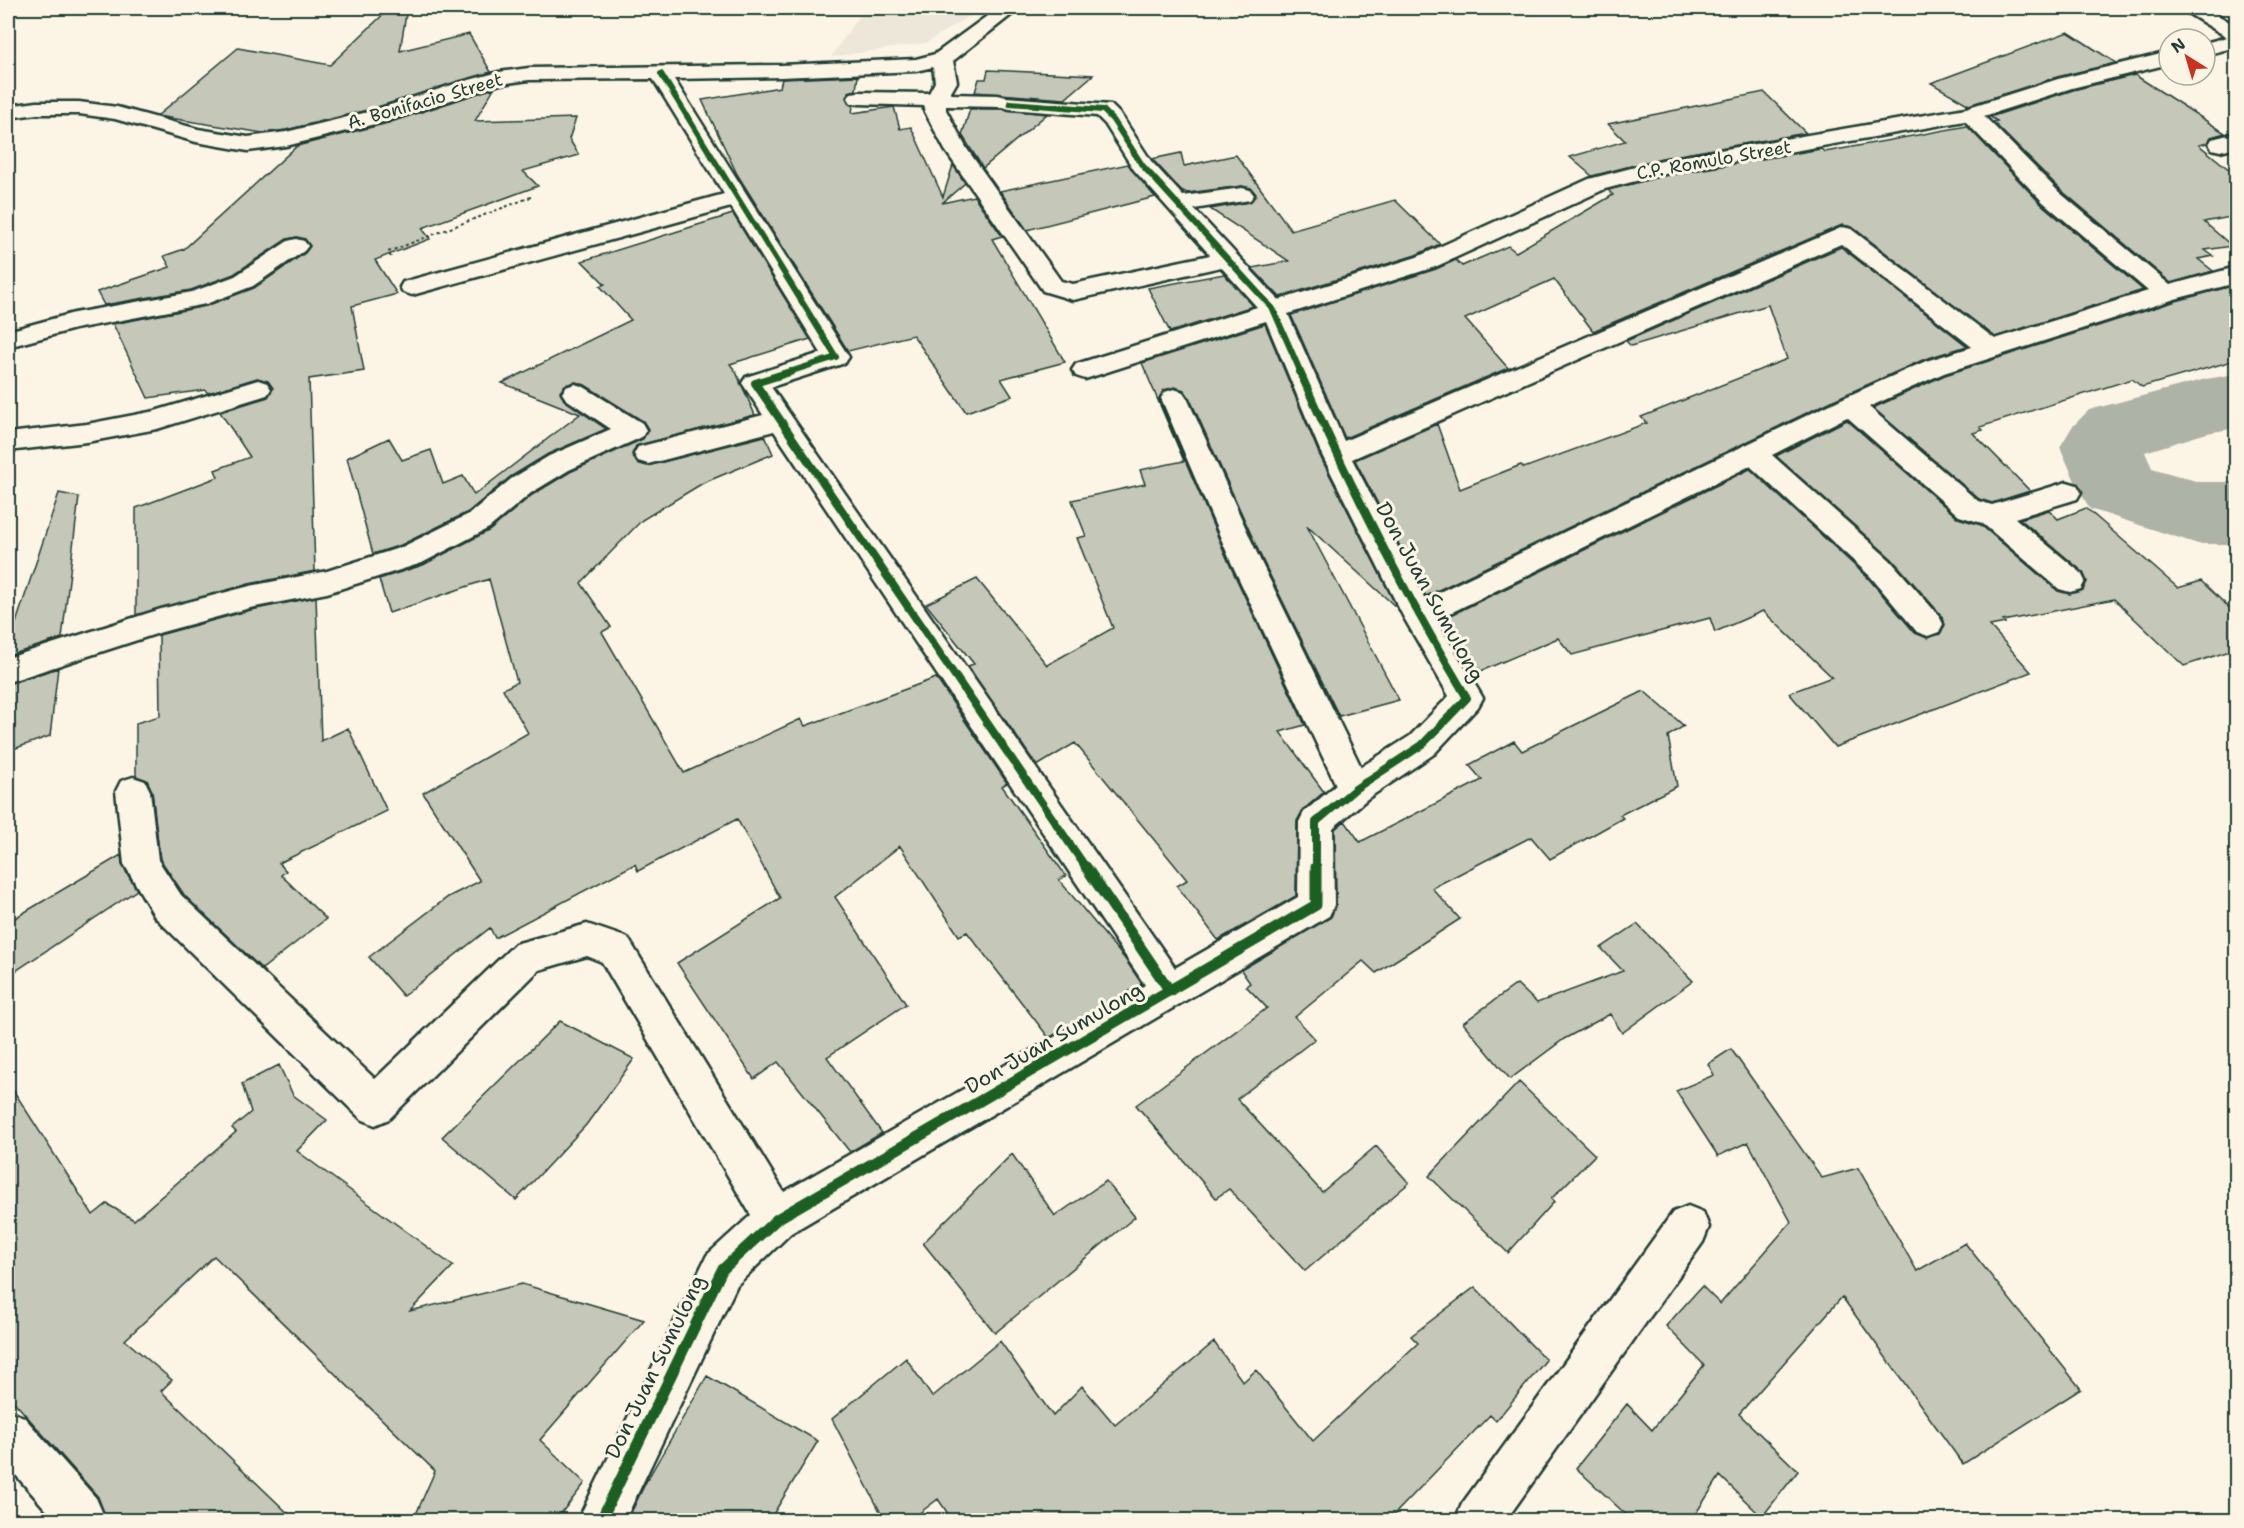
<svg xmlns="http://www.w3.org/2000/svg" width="2244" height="1528" font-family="'Shantell Sans',sans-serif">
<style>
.built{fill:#ece7d8}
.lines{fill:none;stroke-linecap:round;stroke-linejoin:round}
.river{fill:#aeb3a7;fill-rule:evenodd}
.building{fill:#c5c7b9;stroke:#1f3d34;stroke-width:1.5}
.minor-casing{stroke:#1f3d34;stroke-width:5}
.path{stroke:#1f3d34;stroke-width:2;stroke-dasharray:3 3;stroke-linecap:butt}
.minor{fill:#fcf5e5;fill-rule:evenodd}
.cycleway-far2-casing{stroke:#fcf5e5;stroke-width:8}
.cycleway-far1-casing{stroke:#fcf5e5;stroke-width:12}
.cycleway-casing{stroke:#fcf5e5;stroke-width:15}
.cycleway-far2{stroke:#1b5e20;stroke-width:6}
.cycleway-far1{stroke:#1b5e20;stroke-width:8}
.cycleway{stroke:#1b5e20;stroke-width:11}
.labels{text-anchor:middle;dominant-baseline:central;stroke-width:6;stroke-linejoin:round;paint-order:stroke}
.far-street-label{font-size:18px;fill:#1f3d34;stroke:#fcf5e5}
.street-label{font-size:21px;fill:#1f3d34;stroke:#fcf5e5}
</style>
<rect width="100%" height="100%" fill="#fcf5e5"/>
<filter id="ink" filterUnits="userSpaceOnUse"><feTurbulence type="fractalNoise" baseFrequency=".0167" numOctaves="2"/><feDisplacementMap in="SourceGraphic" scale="12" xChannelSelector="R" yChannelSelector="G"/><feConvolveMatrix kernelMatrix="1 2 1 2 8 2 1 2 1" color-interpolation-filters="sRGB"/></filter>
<g filter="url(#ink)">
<!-- built -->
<path class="built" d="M 864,8 L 982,8 L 926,43 L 831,57 Z"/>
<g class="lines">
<!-- river -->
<path class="river" d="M 2236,374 L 2236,428 L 2207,433 L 2145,452 L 2152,468 L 2199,482 L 2236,482 L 2236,544 L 2198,544 L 2090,509 L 2078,488 L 2060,447 L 2072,427 L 2089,410 L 2206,379 Z"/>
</g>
<!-- building -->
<path class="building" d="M 390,8 L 407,8 L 400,51 L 469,34 L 491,72 L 371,109 L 286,130 L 263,133 L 157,116 L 238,48 L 330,65 Z
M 2068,32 L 2116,63 L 2057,77 L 1969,105 L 1931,83 Z
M 988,70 L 1093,75 L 1065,99 L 975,92 L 979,79 L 986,79 Z
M 2135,75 L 2225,133 L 2211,137 L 2207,143 L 2199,145 L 2236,175 L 2236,216 L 2204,222 L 2232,246 L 2205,250 L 2213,256 L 2198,259 L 2213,271 L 2171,283 L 2061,190 L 1993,122 L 1997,121 L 1990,117 L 2073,90 Z
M 858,76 L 856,90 L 849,92 L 846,97 L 849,104 L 853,106 L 852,113 L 894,107 L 900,129 L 911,127 L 943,197 L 953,165 L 965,183 L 942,203 L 974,196 L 1002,236 L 992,239 L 1065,362 L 1001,379 L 1012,396 L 966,412 L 913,335 L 848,351 L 737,174 L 702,100 L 780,87 L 782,79 Z
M 494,88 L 475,121 L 576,118 L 569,139 L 579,155 L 523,171 L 538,186 L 422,228 L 430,239 L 375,260 L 397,294 L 352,306 L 364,371 L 309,379 L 315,571 L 249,584 L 136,615 L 136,508 L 218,477 L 215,470 L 250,457 L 220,412 L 268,397 L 273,388 L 268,381 L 257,378 L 208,393 L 205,390 L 148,398 L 113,324 L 206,306 L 254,288 L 305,253 L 310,246 L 305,239 L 297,237 L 287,239 L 234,274 L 191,290 L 104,305 L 97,292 L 170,267 L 164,256 L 184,249 L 297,146 L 388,123 Z
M 1764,92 L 1806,133 L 1662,158 L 1592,176 L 1570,157 L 1625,141 L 1608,124 Z
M 970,109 L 1002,109 L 1047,114 L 983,168 L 962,135 Z
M 1967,126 L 2041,204 L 2143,290 L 1995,337 L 1852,227 L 1842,225 L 1593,331 L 1554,279 L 1465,319 L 1508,368 L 1345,438 L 1291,315 L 1436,269 L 1456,260 L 1462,266 L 1508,246 L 1516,252 L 1613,195 L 1608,190 L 1663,176 L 1821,149 L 1825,152 Z
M 1181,153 L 1184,166 L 1236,155 L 1291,230 L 1395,200 L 1440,244 L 1416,255 L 1280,297 L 1252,268 L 1289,261 L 1210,209 L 1250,202 L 1256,194 L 1251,188 L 1242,186 L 1187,193 L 1181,190 L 1152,159 Z
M 1128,164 L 1155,197 L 1027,230 L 1000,191 Z
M 733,214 L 810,339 L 730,364 L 736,372 L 755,415 L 636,446 L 632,455 L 637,463 L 647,466 L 765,436 L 773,454 L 703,483 L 642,520 L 581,583 L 611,627 L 602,632 L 684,773 L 801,719 L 805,726 L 936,678 L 1007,783 L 1002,786 L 1066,876 L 1059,880 L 1125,959 L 1142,984 L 1049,1038 L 967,932 L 959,936 L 900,846 L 835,897 L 906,1004 L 827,1057 L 882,1133 L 850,1152 L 778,1062 L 754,1079 L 677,963 L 780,898 L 737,819 L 638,871 L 635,864 L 495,938 L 490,928 L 403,996 L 369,957 L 448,897 L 480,881 L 423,793 L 528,733 L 503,689 L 517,682 L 489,579 L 389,613 L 379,579 L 423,565 L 490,530 L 532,495 L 570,472 L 643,439 L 648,429 L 643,421 L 585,385 L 576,382 L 565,385 L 560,392 L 564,400 L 606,429 L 548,454 L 510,477 L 468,512 L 401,545 L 373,554 L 347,458 L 389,438 L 402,460 L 431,450 L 443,484 L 463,476 L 474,495 L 580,414 L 502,383 L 631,320 L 600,286 L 605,284 L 582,261 Z
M 1841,247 L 1967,346 L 1925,359 L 1840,397 L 1426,596 L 1355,460 L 1437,424 L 1460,489 L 1521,465 L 1524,468 L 1647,423 L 1641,417 L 1787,359 L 1768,305 L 1631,346 L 1626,341 Z
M 1224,274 L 1253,306 L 1170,332 L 1148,288 Z
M 2232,286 L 2236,290 L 2236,360 L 2142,387 L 2132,379 L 1980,427 L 1983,430 L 1973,433 L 2030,491 L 1992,503 L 1979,499 L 1873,408 L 1945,375 L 2176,301 Z
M 1265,324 L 1320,456 L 1397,608 L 1307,526 L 1399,700 L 1339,716 L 1263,561 L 1189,397 L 1184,390 L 1175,387 L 1164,390 L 1159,399 L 1229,563 L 1305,725 L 1280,732 L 1324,792 L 1303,810 L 1297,821 L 1296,896 L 1218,940 L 1177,886 L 1187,880 L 1075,743 L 1037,766 L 968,666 L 974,664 L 926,604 L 977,579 L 1047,665 L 1113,628 L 1077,538 L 1086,536 L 1072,500 L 1145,484 L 1140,470 L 1184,461 L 1142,363 Z
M 1847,420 L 1958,518 L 1981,525 L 2058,591 L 2069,594 L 2083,590 L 2087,582 L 2083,572 L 2020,519 L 2049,510 L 2058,519 L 2086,508 L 2178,588 L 2201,581 L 2236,614 L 2236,649 L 2184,666 L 2114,599 L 2003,621 L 2005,623 L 1990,626 L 2031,672 L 1835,747 L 1789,693 L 1832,677 L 1763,611 L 1715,632 L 1710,618 L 1572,655 L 1558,638 L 1481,671 L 1474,663 L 1467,667 L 1439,621 L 1750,469 L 1868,578 L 1915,633 L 1927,638 L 1940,634 L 1945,625 L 1941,615 L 1892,559 L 1776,456 Z
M 59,493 L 79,497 L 62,638 L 8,656 L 8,647 Z
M 316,597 L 321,741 L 348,728 L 387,811 L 279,863 L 286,871 L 281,875 L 326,919 L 262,969 L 185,896 L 160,859 L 152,791 L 147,780 L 136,776 L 136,723 L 160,716 L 159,635 L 251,610 Z
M 58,668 L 50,736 L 8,751 L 8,684 Z
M 1644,691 L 1684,726 L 1668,736 L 1677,786 L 1620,815 L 1623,818 L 1550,859 L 1531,837 L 1432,888 L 1460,919 L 1376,973 L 1363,961 L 1295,1017 L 1315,1039 L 1237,1099 L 1322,1192 L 1376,1146 L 1409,1183 L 1305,1271 L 1229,1189 L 1216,1198 L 1136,1105 L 1267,1008 L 1246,986 L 1250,983 L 1241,970 L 1331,917 L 1336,905 L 1335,829 L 1345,821 L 1360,842 L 1482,780 L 1469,765 L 1514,741 L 1522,751 Z
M 121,855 L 122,865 L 137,890 L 8,976 L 8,922 Z
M 1637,924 L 1693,981 L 1622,1033 L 1610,1014 L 1564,1039 L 1510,1079 L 1463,1023 L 1517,984 L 1537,1003 L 1623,971 L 1601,948 Z
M 560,1021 L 634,1059 L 586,1125 L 516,1200 L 442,1137 Z
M 1731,1049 L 1822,1178 L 1858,1168 L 1917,1271 L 1965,1243 L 2081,1389 L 1963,1464 L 1842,1297 L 1739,1414 L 1798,1471 L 1762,1517 L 1720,1476 L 1691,1521 L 1633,1521 L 1576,1468 L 1627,1404 L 1652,1430 L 1704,1365 L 1666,1326 L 1702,1286 L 1720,1304 L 1791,1222 L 1748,1142 L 1718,1156 L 1676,1091 L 1714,1075 L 1708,1064 Z
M 279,1065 L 293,1095 L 327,1120 L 297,1151 L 453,1266 L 410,1311 L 522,1284 L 644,1320 L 540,1440 L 585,1483 L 555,1521 L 413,1521 L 435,1471 L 214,1256 L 125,1340 L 172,1380 L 161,1391 L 296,1521 L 110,1521 L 105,1516 L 98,1497 L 8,1395 L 8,1082 L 93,1215 L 107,1204 L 134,1220 L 236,1132 L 232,1128 L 251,1112 L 242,1084 Z
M 1519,1082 L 1595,1155 L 1551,1199 L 1554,1202 L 1508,1253 L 1429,1176 Z
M 1012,1154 L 1055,1216 L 1106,1181 L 1135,1217 L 995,1333 L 923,1243 Z
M 1475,1287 L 1546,1360 L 1496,1421 L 1490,1415 L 1388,1521 L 953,1521 L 938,1499 L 909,1521 L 885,1521 L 832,1419 L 906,1358 L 932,1397 L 1000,1341 L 1053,1416 L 1082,1386 L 1115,1425 L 1214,1342 L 1243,1382 L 1256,1370 L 1313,1441 L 1418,1343 L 1411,1336 Z
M 707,1376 L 818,1441 L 769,1521 L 627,1521 L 646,1482 Z"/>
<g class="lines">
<!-- minor casing -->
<g class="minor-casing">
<path id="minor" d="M 998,8 L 1020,8 L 953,61 L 957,82 L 950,94 L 998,95 L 1006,97 L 1111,105 L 1121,115 L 1151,161 L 1183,196 L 1242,188 L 1250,190 L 1254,195 L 1250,200 L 1194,209 L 1279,300 L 1417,257 L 1589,179 L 1662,160 L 1966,108 L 2058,79 L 2169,52 L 2169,64 L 2072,88 L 1984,116 L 2059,192 L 2170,285 L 2236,267 L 2236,283 L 2175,299 L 1944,373 L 1869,407 L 1978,501 L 1992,505 L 2067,482 L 2077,485 L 2081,492 L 2077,499 L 2015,518 L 2081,573 L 2085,581 L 2081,589 L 2070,592 L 2059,589 L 1982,523 L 1959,516 L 1847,417 L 1772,455 L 1890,560 L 1939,616 L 1943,624 L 1939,632 L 1928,636 L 1917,632 L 1870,576 L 1750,466 L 1436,620 L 1483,698 L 1478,707 L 1434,754 L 1367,799 L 1333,828 L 1334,905 L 1329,916 L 791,1233 L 737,1285 L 625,1520 L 578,1520 L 707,1255 L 751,1215 L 602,962 L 587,956 L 539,970 L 389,1119 L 375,1125 L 361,1119 L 155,917 L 124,864 L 116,791 L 121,781 L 133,777 L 145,781 L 150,791 L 158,860 L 181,895 L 375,1079 L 515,944 L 587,924 L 628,938 L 784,1192 L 1145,985 L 774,431 L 648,464 L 638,461 L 634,454 L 638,447 L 763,415 L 742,383 L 746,377 L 821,353 L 731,207 L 412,295 L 403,292 L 400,287 L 403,282 L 724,194 L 653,79 L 529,80 L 500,84 L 387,121 L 286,146 L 248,151 L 196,142 L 115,119 L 79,114 L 37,114 L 8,118 L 8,106 L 37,102 L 79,102 L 117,107 L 198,129 L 248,137 L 286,132 L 372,111 L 458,83 L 499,72 L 529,68 L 781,65 L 916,59 L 935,54 ZM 933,67 L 935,82 L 929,93 L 859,92 L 851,93 L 848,98 L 851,103 L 859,104 L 925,106 L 924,110 L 945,150 L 1043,291 L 1073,300 L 1221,267 L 1257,307 L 1076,364 L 1072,370 L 1076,376 L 1085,379 L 1266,321 L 1322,455 L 1403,616 L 1449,696 L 1410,736 L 1361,767 L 1261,562 L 1187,398 L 1183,392 L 1174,389 L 1165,392 L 1161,398 L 1231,562 L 1336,785 L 1304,812 L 1299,822 L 1298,897 L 1175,968 L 771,387 L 845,363 L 849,357 L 674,79 L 781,77 L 916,71 ZM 946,106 L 1002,107 L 1010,109 L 1097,116 L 1105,124 L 1134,170 L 1210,255 L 1073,284 L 1061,281 L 967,149 L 946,110 ZM 1965,121 L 2043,202 L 2148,291 L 1995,339 L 1851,229 L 1843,227 L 1344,441 L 1288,314 L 1435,267 L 1605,189 L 1663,174 ZM 1841,244 L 1972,347 L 1926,361 L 1841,399 L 1425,599 L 1352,459 Z
M 2183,8 L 2206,8 L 2236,26 L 2236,47 L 2205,55 L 2205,43 L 2227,37 L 2186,12 Z
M 2236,133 L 2236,147 L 2220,151 L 2212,149 L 2209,144 L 2212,139 Z
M 296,239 L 304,241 L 308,246 L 304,251 L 253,286 L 206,304 L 75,329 L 8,347 L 8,331 L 74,313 L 192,292 L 235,276 L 288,241 Z
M 258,380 L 267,383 L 271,389 L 267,395 L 157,429 L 87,442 L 8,451 L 8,433 L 87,424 L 155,411 Z
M 575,384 L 584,387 L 642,423 L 646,430 L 642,437 L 569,470 L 531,493 L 489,528 L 422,563 L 327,593 L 250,608 L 162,632 L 8,682 L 8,658 L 161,609 L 250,586 L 327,571 L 402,547 L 469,514 L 511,479 L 549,456 L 611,429 L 566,399 L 562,393 L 566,387 Z
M 1688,1206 L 1703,1212 L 1709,1227 L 1703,1242 L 1506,1520 L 1455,1520 L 1462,1504 L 1673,1212 Z
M 8,1411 L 24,1417 L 96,1498 L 103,1514 L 100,1520 L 55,1520 L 8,1466 Z"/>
</g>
<!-- path -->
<path class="path" d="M 391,257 L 388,252 L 531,197"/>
<!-- minor -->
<use href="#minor" class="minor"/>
<!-- cycleway-far2 casing -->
<g class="cycleway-far2-casing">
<path id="cycleway-far2" d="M 661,74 L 836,357 L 786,373
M 1010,103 L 1103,110 L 1113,120 L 1142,165 L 1273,309 L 1301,373"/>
</g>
<!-- cycleway-far1 casing -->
<g class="cycleway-far1-casing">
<path id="cycleway-far1" d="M 790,372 L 755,383 L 1087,869
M 1300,372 C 1349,484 1404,593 1467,698 L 1422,745 L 1355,789 L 1316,822 L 1316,869"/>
</g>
<!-- cycleway casing -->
<g class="cycleway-casing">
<path id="cycleway" d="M 1086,867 L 1170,991
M 601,1520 L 722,1270 L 777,1219 L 1316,905 L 1316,867"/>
</g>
<!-- cycleway-far2 -->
<use href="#cycleway-far2" class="cycleway-far2"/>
<!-- cycleway-far1 -->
<use href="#cycleway-far1" class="cycleway-far1"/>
<!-- cycleway -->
<use href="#cycleway" class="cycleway"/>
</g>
</g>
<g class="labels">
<!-- far-street labels -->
<g class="far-street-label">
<text transform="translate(425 101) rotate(-16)">A. Bonifacio Street</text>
<text transform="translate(1714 160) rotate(-10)">C.P. Romulo Street</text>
</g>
<!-- street labels -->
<g class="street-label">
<text transform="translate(1430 592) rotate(61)">Don Juan Sumulong</text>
<text transform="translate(1054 1038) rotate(-30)">Don Juan Sumulong</text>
<text transform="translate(655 1367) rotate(-64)">Don Juan Sumulong</text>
</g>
</g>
<!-- margin -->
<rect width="2244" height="1528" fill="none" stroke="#fcf5e5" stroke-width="30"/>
<rect x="15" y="15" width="2214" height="1498" fill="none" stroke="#1f3d34" stroke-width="2" filter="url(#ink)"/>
<!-- north arrow -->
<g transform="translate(2187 57) rotate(323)"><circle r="28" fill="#fcf5e5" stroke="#a4ab9e" stroke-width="1.5"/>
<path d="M0-4.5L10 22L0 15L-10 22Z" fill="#c8321e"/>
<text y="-9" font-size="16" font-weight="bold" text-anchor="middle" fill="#1f3d34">N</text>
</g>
</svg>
